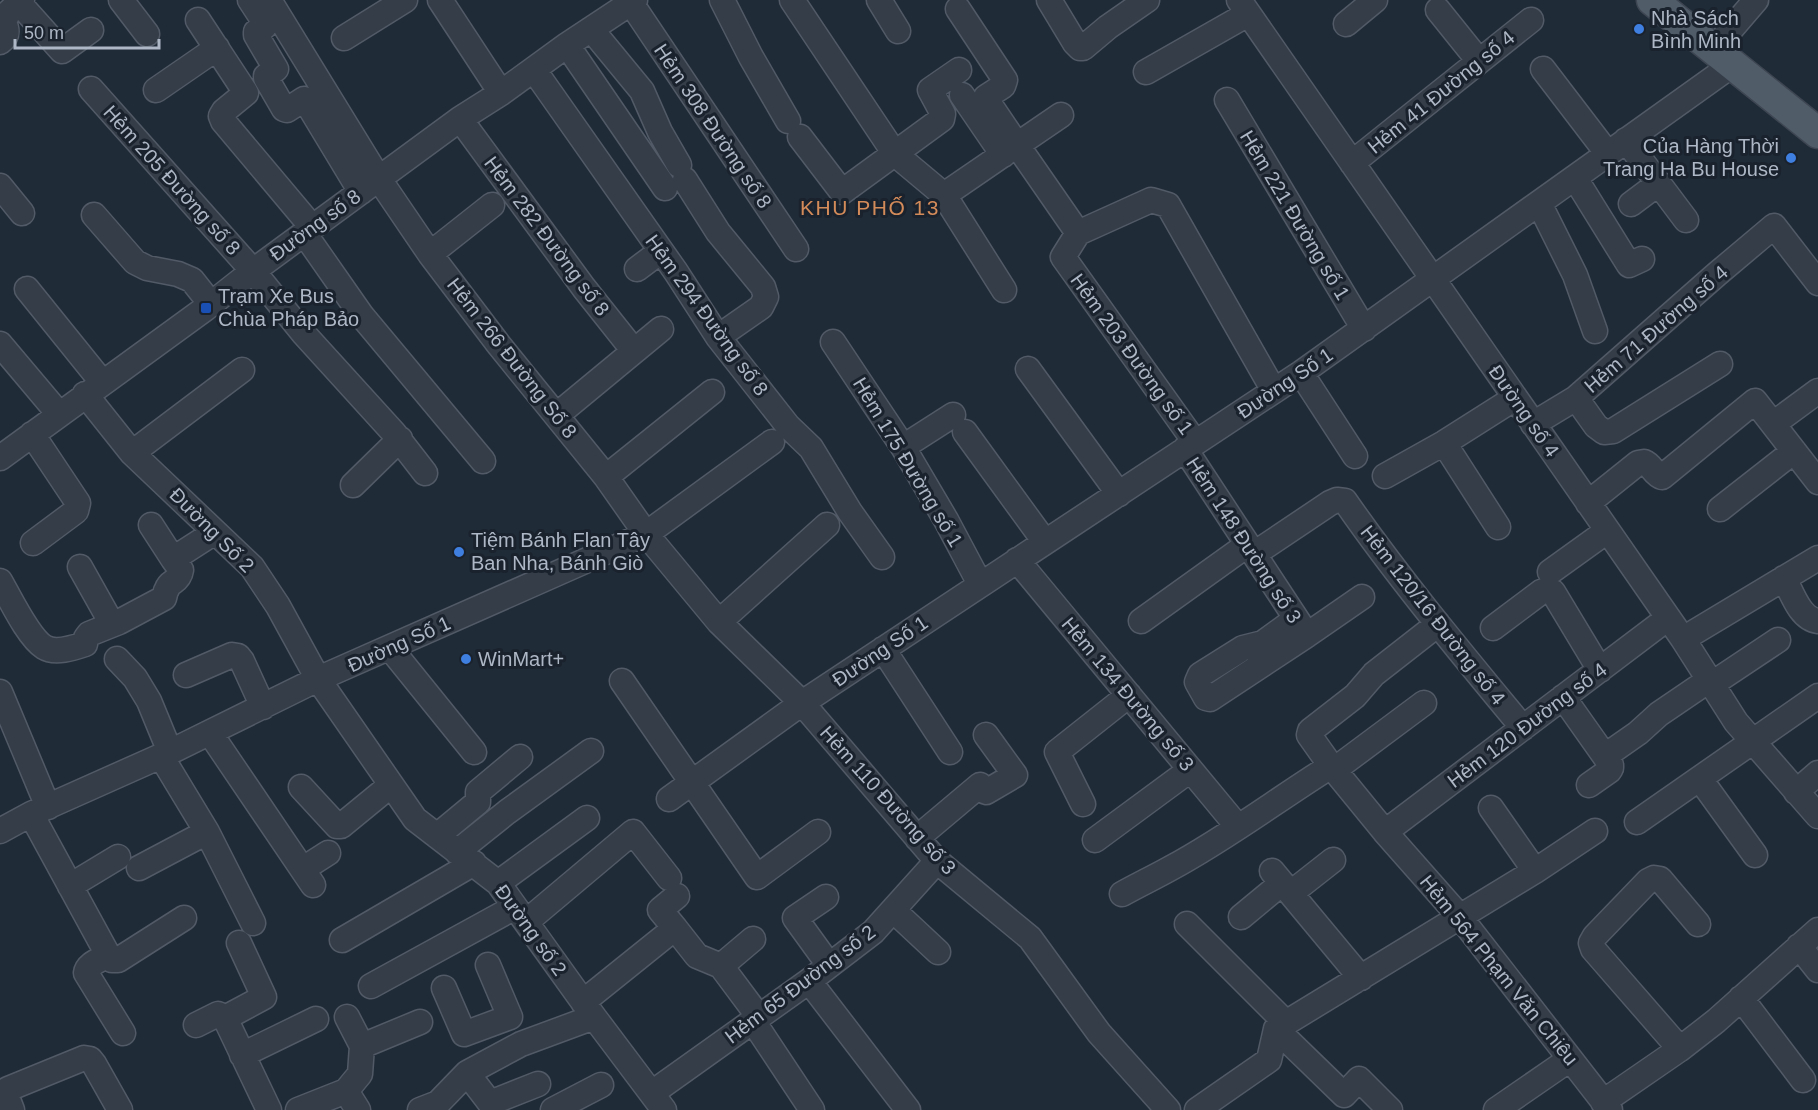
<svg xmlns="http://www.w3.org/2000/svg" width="1818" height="1110" font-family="Arial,sans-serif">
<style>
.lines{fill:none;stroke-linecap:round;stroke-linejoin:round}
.minor-casing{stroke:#515a66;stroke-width:27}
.major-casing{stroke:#3d4652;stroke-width:33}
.minor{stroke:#343d48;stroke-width:24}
.major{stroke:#515c69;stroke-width:30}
.shop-dot{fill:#3f7fe0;stroke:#19222d;stroke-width:2}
.transit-dot{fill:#1a4fb4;stroke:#19222d;stroke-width:2}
.labels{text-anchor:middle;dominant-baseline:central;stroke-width:6;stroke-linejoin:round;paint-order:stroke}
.poi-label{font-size:20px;fill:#aeb7c5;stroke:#19222d;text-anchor:start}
.street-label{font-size:20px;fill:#aeb7c5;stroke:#19222d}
.neighbourhood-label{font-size:21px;letter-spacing:1.5px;fill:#d48b5a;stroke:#19222d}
</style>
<rect width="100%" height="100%" fill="#202b38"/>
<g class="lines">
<!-- minor casing -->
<g class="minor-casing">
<path id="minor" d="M 121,0 L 147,34
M 250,0 L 265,23 L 264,27 L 256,32 L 256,35 L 276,69 L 266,76 L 266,78 L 284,109 L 287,110 L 304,99 L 306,101 L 361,192
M 269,0 L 379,179 L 430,254 L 499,345 L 606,477 L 646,534 L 772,442
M 440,0 L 501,93
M 629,0 L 796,249
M 722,0 L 751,57 L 788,121
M 792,0 L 895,154 L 944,195 L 1004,290
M 879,0 L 898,31
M 1049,0 L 1075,43 L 1080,48 L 1083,48 L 1108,27 L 1147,0
M 1239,0 L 1683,639 L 1736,722 L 1818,816
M 19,3 L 62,51 L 91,30
M 1438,10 L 1479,61
M 198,20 L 246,93 L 224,111 L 221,116 L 223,121 L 312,227
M 1346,24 L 1375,0
M 591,29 L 642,91 L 660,132 L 679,165
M 344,38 L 405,0
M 0,42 C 8,36 8,31 4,22 L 8,13 L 22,0
M 567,45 L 665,188
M 1714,49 L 1756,0
M 1543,69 L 1608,154
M 534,70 L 676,272 L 718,337 L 788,426 L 811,448 L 850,512 L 882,557
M 1146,72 L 1248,14
M 91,89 L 253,271 L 304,334 L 394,433 L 425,473
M 156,90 L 217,48
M 962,95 L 1003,155
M 1227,100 L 1364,329
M 1061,115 L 1017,145 L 1078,233 L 1063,257 L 1195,442
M 460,119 L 584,288 L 634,351
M 800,137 L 842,192 L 942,119 L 943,114 L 930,90 L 959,70
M 1626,140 L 1686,220
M 1352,163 L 1531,20
M 1575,178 L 1629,265 L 1642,259
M 685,180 L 718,232 L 763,287 L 766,297 L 761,307 L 718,337
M 0,186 L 22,213
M 944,195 L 1017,145 L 986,99 L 986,97 L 1003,86 L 1005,80 L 958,9
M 1539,203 L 1575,275 L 1595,331
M 1631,204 L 1659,183
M 94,215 L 135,262 L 147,268 L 178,274 L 192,280 L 211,304
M 304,233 L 362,316 L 483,461
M 1078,233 L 1151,200 L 1168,205 L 1274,391
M 430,254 L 492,205
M 637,269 L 661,251
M 27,289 L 102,382
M 833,342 L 903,447 L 946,520 L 980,584
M 0,344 L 59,414
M 1028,369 L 1119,494
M 1301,373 L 1355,456
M 85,394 L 132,453 L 252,567 L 278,606 L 318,679 L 415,819 L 498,883 L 594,1017 L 664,1110
M 1576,398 L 1596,426 L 1604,432 L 1613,431 L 1720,364
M 557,415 L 661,329
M 1533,424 L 1576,398 L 1717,274 L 1774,226 L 1818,283
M 1773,424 L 1818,391
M 965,432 L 1045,542
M 32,434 L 78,503 L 76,511 L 33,543
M 1444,443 L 1498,527
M 903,447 L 953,415
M 1185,449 L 1307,635 L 1362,597
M 132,453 L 242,370
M 0,458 L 206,308 L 253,271 L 460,119 L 501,93 L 567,45 L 635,0
M 1385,476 L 1444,443 L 1515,398
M 606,477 L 712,392
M 353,485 L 400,439
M 1588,503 L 1638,463 L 1644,462 C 1652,465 1654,475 1662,477 L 1755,401 L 1818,482
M 1720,509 L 1794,451
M 151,525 L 173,559
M 1254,554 L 1330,503 L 1337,500 L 1345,501 C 1400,580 1462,654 1523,728
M 1017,560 L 1238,827
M 80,567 L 112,624
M 1550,572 L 1607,531
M 1784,578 C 1792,593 1800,619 1818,621
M 0,581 C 10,598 28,637 44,647 C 55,654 73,648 85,644 L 86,638 L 89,634 L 119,622 L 164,598 C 165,595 165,592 167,589 C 170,580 179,583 181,570 L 173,559 L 215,532
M 1296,619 L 1263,643 L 1243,648 L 1200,675 L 1197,682 L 1206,698 L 1210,699 L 1307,635
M 1141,621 L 1247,545
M 719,622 L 827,525
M 1493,628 L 1541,592 L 1547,590 L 1553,592 L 1600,670
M 1683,639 L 1818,558
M 390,648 L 474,752
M 883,649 L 950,752
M 117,659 L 135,678 L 149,701 L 170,752
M 186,675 L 232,655 L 238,656 L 242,661 L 263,707
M 622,681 L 757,877 L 818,832
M 1712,684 L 1778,640
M 0,692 L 48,807
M 1563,697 L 1611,765 L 1611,768 L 1609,771 L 1589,785
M 210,733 L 313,885
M 161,756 L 207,832 L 253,923
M 1605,756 L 1638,733 L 1659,714 L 1709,680
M 1331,766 L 1309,735 L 1310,731 L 1355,696 L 1374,674 L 1438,624
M 1334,770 L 1424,703
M 1700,779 L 1755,855
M 301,787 L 337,826 L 341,826 L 391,785
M 1796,792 L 1818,773
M 669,799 L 802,703 L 937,861 L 1030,938 L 1099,1033 L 1168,1110
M 1083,804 L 1057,752 L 1129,695
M 1491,808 L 1535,871
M 31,814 L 108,955 C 100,960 87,964 86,973 L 123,1033
M 1637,822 L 1818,696
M 0,831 L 31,814 L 170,752 L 318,679 L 646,534 L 719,622 L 802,703 L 1301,373 L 1732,65
M 1385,832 L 1668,618
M 437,836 L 478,802 L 478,792 L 520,757
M 917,838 L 980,785 L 986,792 L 1015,775 L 986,735
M 1095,840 L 1190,770
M 457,852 L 507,812 L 591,751
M 139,868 L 207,832
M 303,869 L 328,853
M 1272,871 L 1361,978
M 498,883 L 587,818
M 70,886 L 118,857
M 1291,893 L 1333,860
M 1122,894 C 1138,885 1155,877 1171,868 C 1227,838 1278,799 1331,766 L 1385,832 L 1460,917 L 1610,1110
M 826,897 L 795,918 L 829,965
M 893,910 L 938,952
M 1241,917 L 1282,883
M 526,922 L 633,832 L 669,878
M 1187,924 L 1286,1023
M 675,928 L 660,910 L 677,896
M 753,939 L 721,966 L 759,1017
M 342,940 L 474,863
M 239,943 L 264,997 L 225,1018 L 269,1110
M 1799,946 L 1818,970
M 108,955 L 112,960 L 118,960 L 184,918
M 809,981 L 908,1110
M 371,986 L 515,907
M 444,988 L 464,1034 L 510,1017 L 488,965
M 1741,998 L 1803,1080
M 583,1002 L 675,928 L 697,956 L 721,966
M 753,1021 L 812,1110
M 196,1025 L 218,1014 L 225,1018
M 1276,1029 L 1344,1095 L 1359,1079 L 1390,1110
M 362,1046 L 420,1022
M 1680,1049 L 1593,949 L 1591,943 L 1595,936 L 1648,881 L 1654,878 L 1660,879 L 1698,924
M 242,1055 L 316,1019
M 467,1073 L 490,1103 L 538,1084
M 346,1091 L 360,1074 L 362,1046 L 347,1017
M 652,1093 L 809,981 L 873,932 L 937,861
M 1603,1102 L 1680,1049 L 1716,1021 L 1818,930
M 12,1110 L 5,1092 L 8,1089 L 84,1058 L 90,1059 L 94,1064 L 120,1110
M 298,1110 L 346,1091 L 358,1110
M 420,1110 L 438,1103 L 467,1073 L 521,1044 L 594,1017
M 553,1110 L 601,1085
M 1197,1110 L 1269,1060 L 1276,1029 L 1535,871 L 1595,831
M 1496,1110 L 1570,1059"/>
</g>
<!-- major casing -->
<g class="major-casing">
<path id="major" d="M 1652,0 L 1818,133"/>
</g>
<!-- minor -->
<use href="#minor" class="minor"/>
<!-- major -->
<use href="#major" class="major"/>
</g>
<!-- markers -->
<g class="shop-dot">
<circle cx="1639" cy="29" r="6"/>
<circle cx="1791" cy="158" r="6"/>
<circle cx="459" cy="552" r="6"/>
<circle cx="466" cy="659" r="6"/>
</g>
<rect class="transit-dot" x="200" y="302" width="12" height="12" rx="3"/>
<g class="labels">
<!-- poi labels -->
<g class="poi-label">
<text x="1651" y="18">Nhà Sách<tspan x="1651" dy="23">Bình Minh</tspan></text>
<text x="1779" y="146" text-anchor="end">Của Hàng Thời<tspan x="1779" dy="23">Trang Ha Bu House</tspan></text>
<text x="218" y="296">Trạm Xe Bus<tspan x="218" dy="23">Chùa Pháp Bảo</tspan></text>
<text x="471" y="540">Tiệm Bánh Flan Tây<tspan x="471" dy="23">Ban Nha, Bánh Giò</tspan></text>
<text x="478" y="659">WinMart+</text>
</g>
<!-- street labels -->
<g class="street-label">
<text transform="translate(1441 92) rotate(-39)">Hẻm 41 Đường số 4</text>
<text transform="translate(713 126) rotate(56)">Hẻm 308 Đường số 8</text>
<text transform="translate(172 180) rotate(48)">Hẻm 205 Đường số 8</text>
<text transform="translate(1295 215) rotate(59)">Hẻm 221 Đường số 1</text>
<text transform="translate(315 225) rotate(-36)">Đường số 8</text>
<text transform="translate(547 236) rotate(53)">Hẻm 282 Đường số 8</text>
<text transform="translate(707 315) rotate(54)">Hẻm 294 Đường số 8</text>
<text transform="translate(1656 329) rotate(-41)">Hẻm 71 Đường số 4</text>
<text transform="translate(1132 354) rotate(54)">Hẻm 203 Đường số 1</text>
<text transform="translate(512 358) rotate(52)">Hẻm 266 Đường Số 8</text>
<text transform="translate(1285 383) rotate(-34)">Đường Số 1</text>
<text transform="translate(1524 411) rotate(55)">Đường số 4</text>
<text transform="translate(908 462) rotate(59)">Hẻm 175 Đường số 1</text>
<text transform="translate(212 530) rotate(45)">Đường Số 2</text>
<text transform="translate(1244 540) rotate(57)">Hẻm 148 Đường số 3</text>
<text transform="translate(1433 615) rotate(52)">Hẻm 120/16 Đường số 4</text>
<text transform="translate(399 644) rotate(-24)">Đường Số 1</text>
<text transform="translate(880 651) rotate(-34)">Đường Số 1</text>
<text transform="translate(1128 694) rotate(50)">Hẻm 134 Đường số 3</text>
<text transform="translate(1527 725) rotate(-37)">Hẻm 120 Đường số 4</text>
<text transform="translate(888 800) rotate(48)">Hẻm 110 Đường số 3</text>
<text transform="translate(531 930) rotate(54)">Đường số 2</text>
<text transform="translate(1499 970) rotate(51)">Hẻm 564 Phạm Văn Chiêu</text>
<text transform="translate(800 984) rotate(-37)">Hẻm 65 Đường số 2</text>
</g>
<!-- neighbourhood labels -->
<g class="neighbourhood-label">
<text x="870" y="207">KHU PHỐ 13</text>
</g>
</g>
<!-- scale -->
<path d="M15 39v9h144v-9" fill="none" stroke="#aeb7c5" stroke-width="3"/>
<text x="24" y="39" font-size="18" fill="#aeb7c5" stroke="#19222d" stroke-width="4.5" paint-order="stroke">50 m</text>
</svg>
